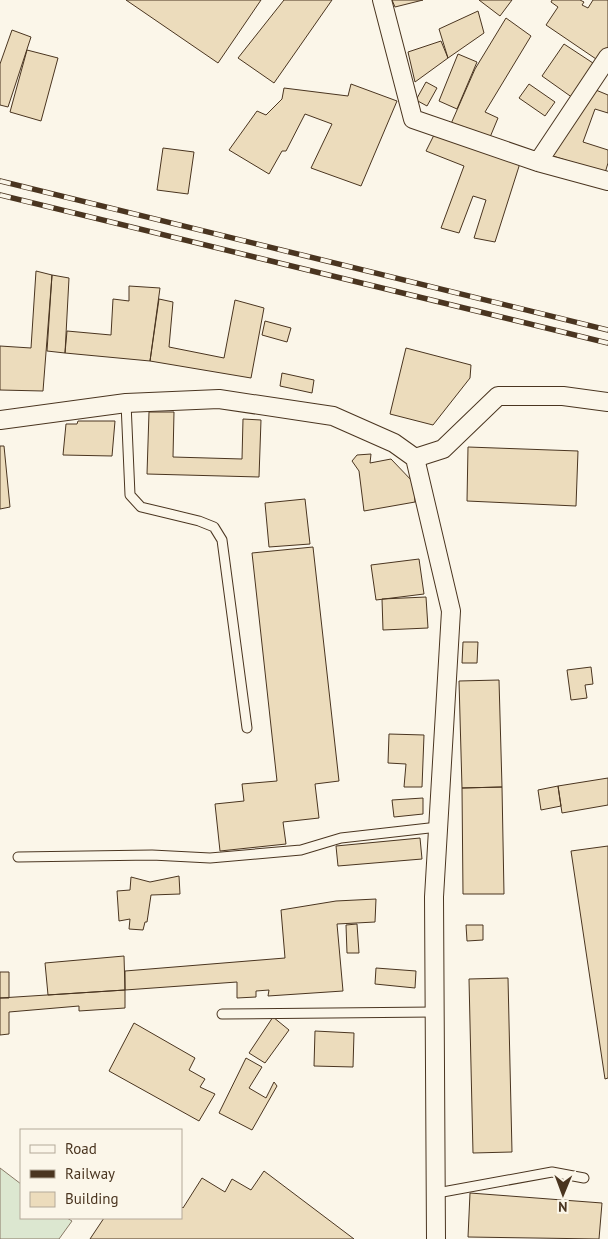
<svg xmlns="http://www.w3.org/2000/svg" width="608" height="1239" font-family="'PT Sans',sans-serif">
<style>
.green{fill:#dce7d0;stroke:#887966}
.building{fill:#ecdcbc;stroke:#4a3520}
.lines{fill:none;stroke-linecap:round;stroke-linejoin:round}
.lane-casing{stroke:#4a3520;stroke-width:11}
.street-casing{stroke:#4a3520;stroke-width:20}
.lane{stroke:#fbf6e9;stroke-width:9}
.street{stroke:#fbf6e9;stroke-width:18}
.rail-casing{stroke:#4a3520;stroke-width:5.5}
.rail{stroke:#fbf6e9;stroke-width:4;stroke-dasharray:11;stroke-linecap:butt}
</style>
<rect width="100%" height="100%" fill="#fbf6e9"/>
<!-- green -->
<path class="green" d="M 0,1168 L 21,1184 L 21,1218 L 67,1218 L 72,1221 L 59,1239 L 0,1239 Z"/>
<!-- building -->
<path class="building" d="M 126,0 L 261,0 L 218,63 Z
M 284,0 L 332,0 L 274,83 L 238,58 Z
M 392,0 L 423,0 L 395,7 Z
M 479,0 L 512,0 L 500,16 Z
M 552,0 L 580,0 L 584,2 L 582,5 L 588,8 L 593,0 L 608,0 L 608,50 L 599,61 L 546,25 L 558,7 L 551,2 Z
M 478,11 L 484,33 L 448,58 L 439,29 Z
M 506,18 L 531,36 L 485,112 L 498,118 L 488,142 L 450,126 L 475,69 Z
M 12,30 L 31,37 L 8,107 L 0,105 L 0,64 Z
M 441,41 L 448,58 L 415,82 L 408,52 Z
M 564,44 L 596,65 L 573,98 L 542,76 Z
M 27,50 L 58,58 L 41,121 L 10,112 Z
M 458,54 L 477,62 L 457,109 L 439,101 Z
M 426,82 L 437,88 L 427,106 L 416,100 Z
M 351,84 L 397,101 L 361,186 L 311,168 L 332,124 L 305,114 L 286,151 L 282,151 L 269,174 L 229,150 L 257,111 L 266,115 L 282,99 L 284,88 L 348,96 Z
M 529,84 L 555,102 L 545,116 L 519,98 Z
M 591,88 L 608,95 L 608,113 L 595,109 L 583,142 L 608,150 L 608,163 L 605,173 L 547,154 Z
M 434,135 L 521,160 L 495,242 L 474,238 L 486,200 L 473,196 L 459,233 L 441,228 L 464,166 L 426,151 Z
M 163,148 L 194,152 L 188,194 L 157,190 Z
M 36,271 L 52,275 L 43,391 L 0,390 L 0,346 L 31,348 Z
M 52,275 L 69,278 L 65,353 L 47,351 Z
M 129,286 L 160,288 L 150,361 L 65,353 L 67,331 L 111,335 L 113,299 L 129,301 Z
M 159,299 L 173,302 L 169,347 L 224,358 L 235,300 L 264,308 L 251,378 L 150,361 Z
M 265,321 L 291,328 L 287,342 L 262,335 Z
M 406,348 L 471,365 L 470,378 L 433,425 L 390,414 Z
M 282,373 L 314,380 L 312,393 L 280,386 Z
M 149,412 L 174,412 L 173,457 L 242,459 L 243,419 L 261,420 L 259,477 L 147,474 Z
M 78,421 L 115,421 L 112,456 L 63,455 L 66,424 L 77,424 Z
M 0,446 L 4,446 L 10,507 L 0,509 Z
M 468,447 L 578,451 L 576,506 L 467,501 Z
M 371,454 L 370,463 L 391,459 L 414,483 L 415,502 L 364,511 L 359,471 L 352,461 L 357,455 Z
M 305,499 L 310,544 L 269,547 L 265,503 Z
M 313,547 L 339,781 L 315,784 L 319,818 L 283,822 L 286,844 L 220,851 L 215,804 L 244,801 L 242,784 L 277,781 L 252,553 Z
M 419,559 L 424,594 L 376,600 L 371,565 Z
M 426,597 L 428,628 L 383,630 L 382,599 Z
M 463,642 L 478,642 L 477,663 L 462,663 Z
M 591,667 L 593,684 L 585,685 L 587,698 L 571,700 L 567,670 Z
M 499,680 L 502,787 L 462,788 L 459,681 Z
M 389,734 L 424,735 L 422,787 L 404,787 L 406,764 L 388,763 Z
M 608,778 L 608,805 L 562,813 L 558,786 Z
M 558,786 L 561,806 L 541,810 L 538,790 Z
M 502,787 L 504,894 L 463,894 L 462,788 Z
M 423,798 L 423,814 L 394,817 L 392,800 Z
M 420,838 L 422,859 L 338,866 L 336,846 Z
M 608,846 L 608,1078 L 605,1079 L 571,851 Z
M 179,876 L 180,894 L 151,895 L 147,922 L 145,922 L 143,930 L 129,929 L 130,919 L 119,921 L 117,891 L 130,890 L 131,877 L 150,882 Z
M 376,899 L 375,922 L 337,924 L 343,991 L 268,996 L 269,990 L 256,991 L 256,997 L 237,998 L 237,982 L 125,990 L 125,971 L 285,958 L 281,910 L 336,901 Z
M 357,924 L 359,953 L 347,953 L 346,925 Z
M 466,925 L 483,925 L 483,940 L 467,941 Z
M 124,956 L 125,990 L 48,995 L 45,963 Z
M 376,968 L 416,971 L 415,988 L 375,984 Z
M 0,972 L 9,972 L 9,998 L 0,998 Z
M 508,978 L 512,1152 L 473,1153 L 469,979 Z
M 125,990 L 125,1008 L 79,1011 L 79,1006 L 9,1012 L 9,1034 L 0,1035 L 0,998 Z
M 273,1017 L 289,1030 L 265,1063 L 249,1053 Z
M 134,1023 L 195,1058 L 189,1070 L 205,1079 L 200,1087 L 215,1094 L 199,1121 L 109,1071 Z
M 315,1031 L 354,1033 L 353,1067 L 314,1066 Z
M 246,1058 L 262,1067 L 249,1088 L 266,1098 L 274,1082 L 277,1086 L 252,1130 L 219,1113 Z
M 264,1171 L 354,1239 L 90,1239 L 104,1218 L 181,1218 L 181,1206 L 183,1208 L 202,1178 L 225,1192 L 232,1179 L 251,1190 Z
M 470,1193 L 602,1203 L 599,1239 L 468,1237 Z"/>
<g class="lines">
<!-- lane casing -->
<g class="lane-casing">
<path id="lane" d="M 126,403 L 130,495 L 141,507 L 199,521 L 214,527 L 222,540 L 247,728
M 18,857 L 152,855 L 210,858 L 301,850 L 341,838 L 438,827
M 222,1014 L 434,1012
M 437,1193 L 552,1172 L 584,1178"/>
</g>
<!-- street casing -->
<g class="street-casing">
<path id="street" d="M 382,0 L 413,119 L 538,162 L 608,181
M 538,162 L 608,57
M 0,420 L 126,403 L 219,399 L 333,416 L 394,443 L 415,458 L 451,611 L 434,897 L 436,1239
M 415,458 L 443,449 L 498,396 L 563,396 L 608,402"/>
</g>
<!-- lane -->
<use href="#lane" class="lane"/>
<!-- street -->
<use href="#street" class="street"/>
<!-- rail casing -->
<g class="rail-casing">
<path id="rail" d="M 0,181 L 608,330
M 0,195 L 608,343"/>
</g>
<!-- rail -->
<use href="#rail" class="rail"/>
</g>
<!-- legend -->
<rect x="20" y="1129" width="162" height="90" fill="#fbf6e9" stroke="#b4a999"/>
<rect x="30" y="1145" width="25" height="8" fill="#fbf6e9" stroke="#b4a999"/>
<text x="65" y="1154" font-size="15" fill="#4a3520">Road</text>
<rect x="30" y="1170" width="25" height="8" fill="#4a3520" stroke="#b4a999"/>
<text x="65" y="1179" font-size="15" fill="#4a3520">Railway</text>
<rect x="30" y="1192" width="25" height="15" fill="#ecdcbc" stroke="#b4a999"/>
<text x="65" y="1204" font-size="15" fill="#4a3520">Building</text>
<!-- north arrow -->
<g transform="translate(563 1194) rotate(181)" stroke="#fbf6e9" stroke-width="4" paint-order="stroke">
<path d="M0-4L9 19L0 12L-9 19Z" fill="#4a3520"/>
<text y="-8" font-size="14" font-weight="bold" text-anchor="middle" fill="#4a3520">N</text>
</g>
</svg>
